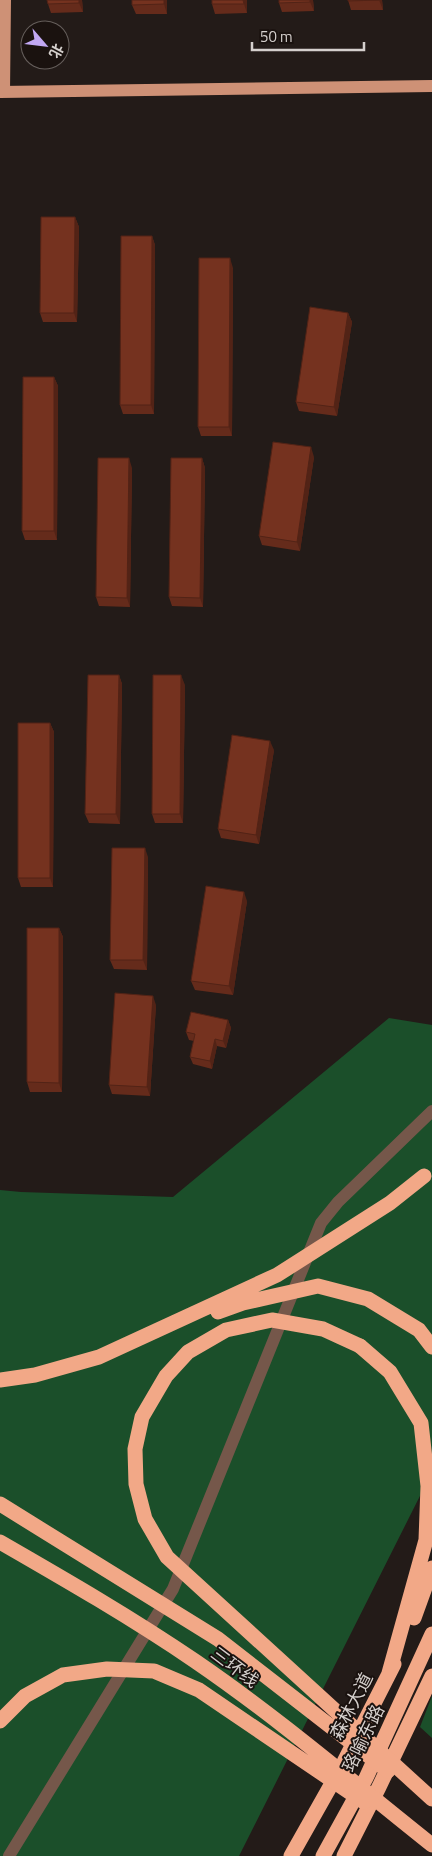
<svg xmlns="http://www.w3.org/2000/svg" width="432" height="1856" font-family="'Titillium Web','Noto Sans SC',sans-serif">
<style>
.green{fill:#1b4f2a}
.lines{fill:none;stroke-linecap:round;stroke-linejoin:round}
.minor{stroke:#75574a;stroke-width:12}
.major{stroke:#ce9176;stroke-width:12}
.highway{stroke:#f2a887;stroke-width:15}
.highway-bridge{stroke:#f2a887;stroke-width:15}
.wall{fill:#652b1b}
.shaded-wall{fill:#522316}
.building{fill:#75321f;stroke:#522316}
.labels{text-anchor:middle;dominant-baseline:central;stroke-width:4;stroke-linejoin:round;paint-order:stroke}
.street-label{font-size:18px;fill:#d5d0cd;stroke:#1a120f}
</style>
<rect width="100%" height="100%" fill="#231b18"/>
<!-- green -->
<path class="green" d="M 389,1018 L 432,1025 L 432,1472 L 239,1856 L 0,1856 L 0,1190 L 21,1192 L 173,1197 Z
M 432,1696 L 432,1738 L 420,1727 Z"/>
<g class="lines">
<!-- minor -->
<path class="minor" d="M 9,1856 L 173,1589 L 321,1223 L 338,1202 L 432,1111"/>
<!-- major -->
<path class="major" d="M 0,92 L 432,86
M 4,92 L 5,0"/>
<!-- highway -->
<path class="highway" d="M 360,1346 L 390,1372 L 421,1423 L 428,1486 L 426,1540 L 389,1673
M 414,1618 L 432,1568
M 291,1856 L 344,1762 L 394,1664
M 323,1856 L 366,1778 L 432,1634
M 344,1856 L 379,1787 L 432,1676"/>
<!-- highway-bridge -->
<path class="highway-bridge" d="M 218,1312 L 243,1303 L 318,1286 L 368,1299 L 419,1330 L 432,1347
M 360,1346 L 323,1329 L 272,1320 L 226,1330 L 188,1352 L 166,1376 L 142,1417 L 135,1449 L 136,1484 L 145,1519 L 167,1557 L 432,1799
M 0,1380 L 35,1375 L 99,1357 L 277,1275 L 390,1203 L 424,1176
M 0,1504 L 218,1639 L 388,1771
M 0,1542 C 66,1580 132,1618 195,1661 C 277,1717 354,1783 432,1845
M 0,1721 L 25,1696 L 63,1675 L 107,1669 L 154,1671 L 199,1690 L 364,1802"/>
</g>
<!-- wall -->
<path class="wall" d="M 47,0 L 82,0 L 83,12 L 51,13 L 48,4 Z
M 132,0 L 167,0 L 167,14 L 136,14 L 132,5 Z
M 212,0 L 247,0 L 247,13 L 215,14 L 212,4 Z
M 279,0 L 313,0 L 314,11 L 282,12 L 279,3 Z
M 348,0 L 382,0 L 383,10 L 351,10 Z
M 75,217 L 79,227 L 77,322 L 43,322 L 40,313 Z
M 152,236 L 155,245 L 154,414 L 123,414 L 120,405 Z
M 233,268 L 232,436 L 201,436 L 198,427 Z
M 348,313 L 352,322 L 337,416 L 299,411 L 296,402 Z
M 54,377 L 58,386 L 57,540 L 25,540 L 22,531 Z
M 314,457 L 300,551 L 262,545 L 259,536 Z
M 202,458 L 205,468 L 203,607 L 172,606 L 169,597 Z
M 132,468 L 130,607 L 99,606 L 96,597 Z
M 119,675 L 122,684 L 120,824 L 89,823 L 85,814 Z
M 185,685 L 183,823 L 155,823 L 152,814 Z
M 50,723 L 54,732 L 53,887 L 21,887 L 18,878 Z
M 274,750 L 259,844 L 221,838 L 218,829 Z
M 148,857 L 147,970 L 114,969 L 110,960 Z
M 247,901 L 233,995 L 195,990 L 191,981 Z
M 59,928 L 63,937 L 62,1092 L 30,1092 L 27,1082 Z
M 156,1005 L 150,1096 L 112,1094 L 109,1085 Z
M 228,1020 L 231,1028 L 226,1048 L 217,1046 L 212,1069 L 193,1064 L 190,1057 L 194,1041 L 189,1040 L 186,1032 Z"/>
<!-- shaded-wall -->
<path class="shaded-wall" d="M 79,0 L 82,0 L 83,12 L 79,3 Z
M 164,0 L 167,0 L 167,14 L 164,4 Z
M 243,0 L 247,0 L 247,13 L 244,4 Z
M 310,0 L 313,0 L 314,11 L 310,2 Z
M 379,0 L 382,0 L 383,10 Z
M 75,217 L 79,227 L 77,322 L 74,313 Z
M 152,236 L 155,245 L 154,414 L 151,405 Z
M 230,258 L 233,268 L 232,436 L 229,427 Z
M 348,313 L 352,322 L 337,416 L 334,407 Z
M 54,377 L 58,386 L 57,540 L 54,531 Z
M 311,447 L 314,457 L 300,551 L 297,542 Z
M 129,458 L 132,468 L 130,607 L 127,598 Z
M 202,458 L 205,468 L 203,607 L 200,598 Z
M 119,675 L 122,684 L 120,824 L 116,814 Z
M 181,675 L 185,685 L 183,823 L 180,814 Z
M 50,723 L 54,732 L 53,887 L 50,878 Z
M 270,741 L 274,750 L 259,844 L 256,835 Z
M 145,848 L 148,857 L 147,970 L 143,960 Z
M 244,892 L 247,901 L 233,995 L 229,986 Z
M 59,928 L 63,937 L 62,1092 L 59,1083 Z
M 153,996 L 156,1005 L 150,1096 L 147,1087 Z
M 228,1020 L 231,1028 L 226,1048 L 223,1041 Z
M 215,1039 L 217,1046 L 212,1069 L 210,1061 Z"/>
<!-- building -->
<path class="building" d="M 47,0 L 79,0 L 79,3 L 48,4 Z
M 132,0 L 164,0 L 164,4 L 132,5 Z
M 212,0 L 243,0 L 244,4 L 212,4 Z
M 279,0 L 310,0 L 310,2 L 279,3 Z
M 348,0 L 379,0 L 348,1 Z
M 41,217 L 75,217 L 74,313 L 40,313 Z
M 121,236 L 152,236 L 151,405 L 120,405 Z
M 199,258 L 230,258 L 229,427 L 198,427 Z
M 310,307 L 348,313 L 334,407 L 296,402 Z
M 23,377 L 54,377 L 54,531 L 22,531 Z
M 273,442 L 311,447 L 297,542 L 259,536 Z
M 98,458 L 129,458 L 127,598 L 96,597 Z
M 171,458 L 202,458 L 200,598 L 169,597 Z
M 88,675 L 119,675 L 116,814 L 85,814 Z
M 153,675 L 181,675 L 180,814 L 152,814 Z
M 18,723 L 50,723 L 50,878 L 18,878 Z
M 232,735 L 270,741 L 256,835 L 218,829 Z
M 112,848 L 145,848 L 143,960 L 110,960 Z
M 206,886 L 244,892 L 229,986 L 191,981 Z
M 27,928 L 59,928 L 59,1083 L 27,1082 Z
M 115,993 L 153,996 L 147,1087 L 109,1085 Z
M 191,1012 L 228,1020 L 223,1041 L 215,1039 L 210,1061 L 190,1057 L 195,1034 L 186,1032 Z"/>
<g class="labels">
<!-- street labels -->
<g class="street-label">
<text transform="translate(235 1667) rotate(37)">三环线</text>
<text transform="translate(351 1706) rotate(-63)">森林大道</text>
<text transform="translate(363 1738) rotate(-64)">珞喻东路</text>
</g>
</g>
<!-- north arrow -->
<g transform="translate(45 45) rotate(118)"><circle r="24" fill="#1a120f" stroke="#655e5b"/>
<path d="M0-4L9 19L0 12L-9 19Z" fill="#c1a8f3"/>
<text y="-8" font-size="14" font-weight="bold" text-anchor="middle" fill="#d5d0cd">北</text>
</g>
<!-- scale -->
<path d="M252 42v8h112v-8" fill="none" stroke="#d5d0cd" stroke-width="2.5"/>
<text x="260" y="42" font-size="15" fill="#d5d0cd" stroke="#1a120f" stroke-width="4" paint-order="stroke">50 m</text>
</svg>
